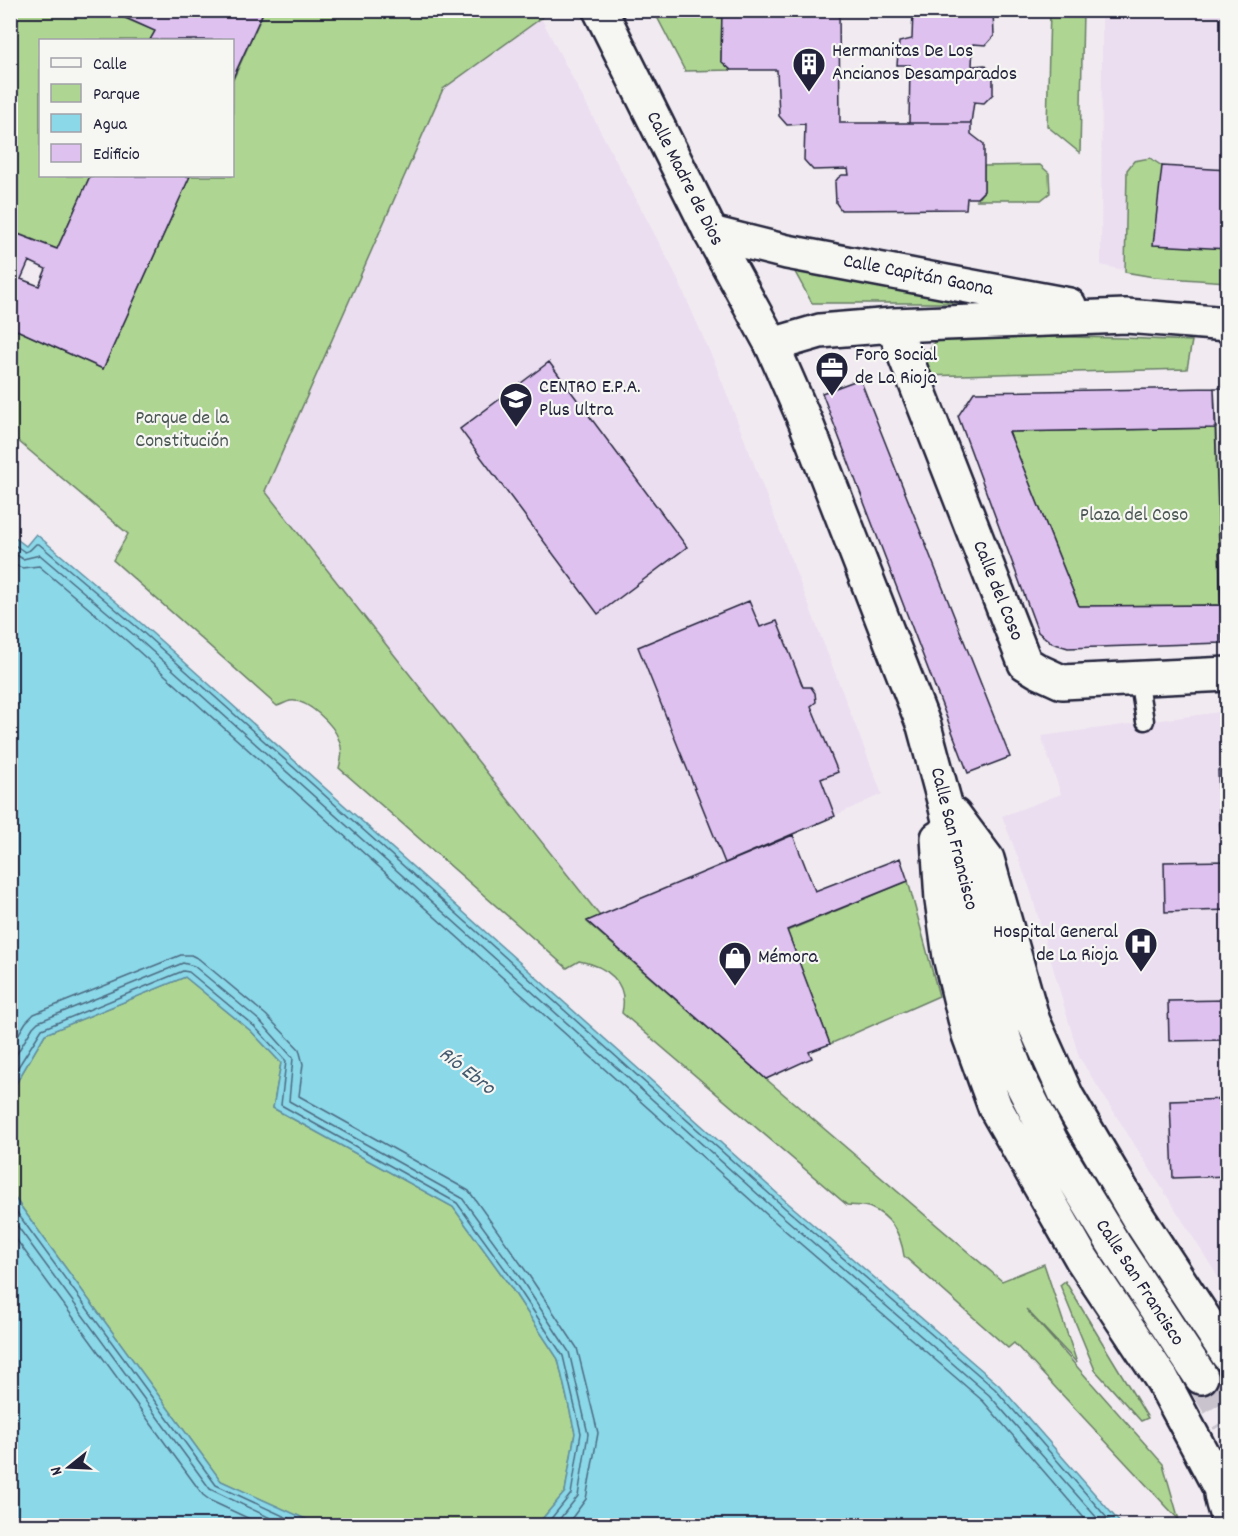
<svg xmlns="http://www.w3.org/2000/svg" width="1238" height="1536" font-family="Dekko,sans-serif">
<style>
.built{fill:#ebdef0}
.green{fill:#aed692;stroke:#687c66;stroke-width:1.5}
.water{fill:#8bd8e9;stroke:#618fa3;stroke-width:1.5}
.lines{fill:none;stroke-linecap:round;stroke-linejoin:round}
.shore{stroke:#4c6b81;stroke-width:1.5}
.building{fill:#dec1ef;stroke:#22223b;stroke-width:1.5;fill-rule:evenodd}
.secondary-tunnel{stroke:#c8c3cd;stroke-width:33;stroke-dasharray:33 16;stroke-linecap:butt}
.lane-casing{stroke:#22223b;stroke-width:21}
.street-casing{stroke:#22223b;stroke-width:38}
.secondary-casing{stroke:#22223b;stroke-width:38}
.lane{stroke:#f6f6f2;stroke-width:16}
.street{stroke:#f6f6f2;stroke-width:33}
.secondary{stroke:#f6f6f2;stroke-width:33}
.labels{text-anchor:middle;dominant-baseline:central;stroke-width:4.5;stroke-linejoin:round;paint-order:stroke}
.poi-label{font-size:20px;fill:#22223b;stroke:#f6f6f2;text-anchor:start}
.street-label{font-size:20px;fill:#22223b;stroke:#f6f6f2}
.park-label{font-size:20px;fill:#4c5855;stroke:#f6f6f2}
.water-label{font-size:21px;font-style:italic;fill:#42596f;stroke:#f6f6f2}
</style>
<rect width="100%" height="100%" fill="#f1ebf1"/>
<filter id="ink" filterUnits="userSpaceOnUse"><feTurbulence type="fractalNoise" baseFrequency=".0167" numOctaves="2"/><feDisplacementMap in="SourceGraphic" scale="12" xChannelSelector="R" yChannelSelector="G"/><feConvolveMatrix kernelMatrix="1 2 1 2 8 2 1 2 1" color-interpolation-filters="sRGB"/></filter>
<g filter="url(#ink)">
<!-- built -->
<path class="built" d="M 1102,11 L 1227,11 L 1227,282 L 1154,277 L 1101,265 Z
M 541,18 L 675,273 L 716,366 L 882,794 L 793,835 L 600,916 L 264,491 L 443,89 Z
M 1227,711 L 1227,1291 L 1079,1057 L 1030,889 L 1002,816 L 1061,794 L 1041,736 Z"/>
<!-- green -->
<path class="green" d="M 1050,10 L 1083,11 L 1080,153 L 1047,126 Z
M 10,11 L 108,11 L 155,31 L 150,40 L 40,40 L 40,176 L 90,176 L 57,249 L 11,231 Z
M 264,11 L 551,11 L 443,89 L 265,491 L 600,916 L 587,922 L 766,1079 L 1002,1281 L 1044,1264 L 1077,1363 L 1026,1309 L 1163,1464 L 1179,1520 L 1014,1343 L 1008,1348 L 904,1256 C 901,1235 892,1217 871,1208 C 864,1205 855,1206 847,1205 L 622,1013 C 629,982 607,966 579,961 L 567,968 L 339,768 C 342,758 343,750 339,740 C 334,725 307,698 290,701 C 286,702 281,705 277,706 L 113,560 L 128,534 L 11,435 L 10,327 L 103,369 L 190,176 L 232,176 L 233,80 Z
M 654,11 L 722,11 L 721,61 L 731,70 L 685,71 Z
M 1150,158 L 1162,166 L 1227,249 L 1227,282 L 1154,277 L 1125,272 L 1127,170 L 1134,161 Z
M 1040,165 L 1049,173 L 1050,193 L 1041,200 L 977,200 L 984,191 L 984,166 Z
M 790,263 L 1002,303 L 812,303 Z
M 956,335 L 1124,338 L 1192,341 L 1187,369 L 924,376 L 920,365 L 934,343 Z
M 1216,428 L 1221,605 L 1079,606 L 1009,432 Z
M 908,881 L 939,996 L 830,1044 L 787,931 Z
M 185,977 L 251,1031 L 281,1063 L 273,1108 L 453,1207 L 510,1286 L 558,1359 L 575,1433 L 565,1492 L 537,1525 L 319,1526 L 221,1481 L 11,1193 L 11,1092 L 45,1034 Z
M 1065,1281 L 1148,1418 L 1141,1421 L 1095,1370 L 1060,1285 Z"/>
<!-- water -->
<path class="water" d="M 10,534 L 26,546 L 36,534 L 142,624 L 789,1204 L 999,1385 L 1122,1525 L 537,1525 L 565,1492 L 575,1433 L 558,1359 L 510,1286 L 453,1207 L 273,1108 L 281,1063 L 251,1031 L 185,977 L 45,1034 L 11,1092 Z
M 11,1193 L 221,1481 L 319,1525 L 16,1526 L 11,1521 Z"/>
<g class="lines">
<!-- shore -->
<path class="shore" d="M 10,542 L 25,552 L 30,550 L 36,544 L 39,544 L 138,628 L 785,1208 L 995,1389 L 1114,1526
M 10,551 L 23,559 L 40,555 L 133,634 L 780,1214 L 989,1395 L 1104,1526
M 10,563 L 22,568 L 39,566 L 127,641 L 774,1221 L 983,1401 L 1091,1526
M 10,1048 L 26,1022 L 34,1014 L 181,955 L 191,955 L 199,959 L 266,1015 L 299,1049 L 303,1064 L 299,1096 L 469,1191 L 528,1274 L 577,1348 L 598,1433 L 586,1499 L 566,1526
M 10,1065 L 33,1027 L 38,1022 L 183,963 L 194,966 L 260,1021 L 293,1058 L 289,1101 L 462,1198 L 521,1279 L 569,1352 L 588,1434 L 578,1496 L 554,1526
M 10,1080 L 42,1029 L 183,971 L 189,972 L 255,1027 L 286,1061 L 281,1105 L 457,1203 L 515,1283 L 563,1356 L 581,1433 L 571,1494 L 545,1526
M 10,1203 L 216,1485 L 305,1526
M 10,1216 L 210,1489 L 287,1526
M 10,1231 L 203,1495 L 211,1501 L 265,1526"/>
</g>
<!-- building -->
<path class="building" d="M 108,10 L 264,10 L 232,80 L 232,40 L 150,40 L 155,31 Z
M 722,10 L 839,10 L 840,123 L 971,123 L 971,134 L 984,144 L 984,191 L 977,198 L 967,198 L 966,209 L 841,210 L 836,203 L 835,182 L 838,178 L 842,175 L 849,175 L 848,169 L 813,170 L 804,160 L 805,124 L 787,125 L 779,116 L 777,70 L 731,70 L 721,61 Z
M 913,10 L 993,10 L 994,36 L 986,45 L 973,44 L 972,66 L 985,65 L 993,74 L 993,94 L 984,103 L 974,102 L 971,123 L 909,123 L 910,65 L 897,65 L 899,42 L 912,39 Z
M 1162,166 L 1228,170 L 1228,249 L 1153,245 Z
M 90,176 L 190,176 L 103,369 L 10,327 L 10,231 L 57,249 ZM 29,261 L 46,269 L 39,286 L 21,279 Z
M 549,362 L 687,547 L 598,614 L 460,429 Z
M 860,379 L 1010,757 L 968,773 L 822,393 Z
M 1214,388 L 1228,388 L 1228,642 L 1222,643 Z
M 1214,388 L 1228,388 L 1228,642 L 1222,643 Z
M 1214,388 L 1216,428 L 1009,432 L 1079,606 L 1221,605 L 1222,643 L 1068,648 L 1052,643 L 1038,632 L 958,416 L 974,392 Z
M 749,601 L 760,627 L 777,621 L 803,687 L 811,687 L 815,693 L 816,702 L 811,706 L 838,772 L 821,779 L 835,816 L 725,863 L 638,647 Z
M 1218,770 L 1228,770 L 1228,836 L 1220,836 Z
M 793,835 L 815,891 L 900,858 L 908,881 L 787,930 L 830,1044 L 809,1052 L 812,1058 L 766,1079 L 587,921 Z
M 1228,861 L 1228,910 L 1165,912 L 1164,862 Z
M 1228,1000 L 1228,1040 L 1169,1041 L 1168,1001 Z
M 1228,1099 L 1228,1176 L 1173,1178 L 1170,1101 Z"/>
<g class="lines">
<!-- secondary-tunnel -->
<path class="secondary-tunnel" d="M 1201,1377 L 1228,1421"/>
<!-- lane casing -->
<g class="lane-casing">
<path id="lane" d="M 1138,678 L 1145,721"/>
</g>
<!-- street casing -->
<g class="street-casing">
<path id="street" d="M 711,233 L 787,252 L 1069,305
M 893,325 L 1025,663 L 1038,671 L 1062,682 L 1228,674
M 772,345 L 820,331 L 893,325 L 1126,316 L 1228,324"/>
</g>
<!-- secondary casing -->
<g class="secondary-casing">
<path id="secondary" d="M 600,10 L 711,233 L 772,345 L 806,423 L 924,726 L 945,804 L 996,1009 L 1005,1041 L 1019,1078 L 1051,1141 L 1115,1246 L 1201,1377
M 954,815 L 987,859 L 1033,1021 L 1067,1097 L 1137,1216 L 1228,1355
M 938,838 L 942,900 L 950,957 L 969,1035 L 995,1107 L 1082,1259 L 1163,1381 L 1219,1486
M 1223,1464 C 1218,1484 1220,1498 1228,1518"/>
</g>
<!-- lane -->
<use href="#lane" class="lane"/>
<!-- street -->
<use href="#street" class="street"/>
<!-- secondary -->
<use href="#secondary" class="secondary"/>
</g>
</g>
<!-- icons -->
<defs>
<g id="building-pin" transform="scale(1.725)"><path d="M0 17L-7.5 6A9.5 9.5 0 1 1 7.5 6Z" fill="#22223b" stroke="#f6f6f2"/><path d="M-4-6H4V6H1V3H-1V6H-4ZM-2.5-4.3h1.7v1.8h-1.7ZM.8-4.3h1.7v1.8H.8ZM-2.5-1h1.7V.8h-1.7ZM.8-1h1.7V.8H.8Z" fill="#fff"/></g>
<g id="office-pin" transform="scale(1.725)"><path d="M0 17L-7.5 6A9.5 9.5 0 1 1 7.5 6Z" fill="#22223b" stroke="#f6f6f2"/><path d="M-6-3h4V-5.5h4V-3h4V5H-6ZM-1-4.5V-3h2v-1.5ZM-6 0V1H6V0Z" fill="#fff"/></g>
<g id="school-pin" transform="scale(1.725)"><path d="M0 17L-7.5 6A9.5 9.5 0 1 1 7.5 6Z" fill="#22223b" stroke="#f6f6f2"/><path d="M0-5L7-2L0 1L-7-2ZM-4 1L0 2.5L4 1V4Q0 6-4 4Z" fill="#fff"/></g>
<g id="hospital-pin" transform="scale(1.725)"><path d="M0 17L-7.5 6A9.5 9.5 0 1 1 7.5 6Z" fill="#22223b" stroke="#f6f6f2"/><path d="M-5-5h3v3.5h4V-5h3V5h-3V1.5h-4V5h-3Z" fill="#fff"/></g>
<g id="shop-pin" transform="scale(1.725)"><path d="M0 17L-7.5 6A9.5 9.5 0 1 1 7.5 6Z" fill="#22223b" stroke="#f6f6f2"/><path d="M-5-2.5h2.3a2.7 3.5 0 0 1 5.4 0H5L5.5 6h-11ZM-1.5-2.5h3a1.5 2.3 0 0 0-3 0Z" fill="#fff"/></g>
</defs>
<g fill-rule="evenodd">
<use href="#building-pin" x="809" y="64"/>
<use href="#office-pin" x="832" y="368"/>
<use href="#school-pin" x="516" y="399"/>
<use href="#hospital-pin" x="1141" y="944"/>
<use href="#shop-pin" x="735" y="958"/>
</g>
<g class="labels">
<!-- poi labels -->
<g class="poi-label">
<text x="832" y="52">Hermanitas De Los<tspan x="832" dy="23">Ancianos Desamparados</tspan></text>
<text x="855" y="356">Foro Social<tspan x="855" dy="23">de La Rioja</tspan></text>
<text x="539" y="388">CENTRO E.P.A.<tspan x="539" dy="23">Plus Ultra</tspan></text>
<text x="1118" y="933" text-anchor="end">Hospital General<tspan x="1118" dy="23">de La Rioja</tspan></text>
<text x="758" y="958">Mémora</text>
</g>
<!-- street labels -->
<g class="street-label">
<text transform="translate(684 179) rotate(63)">Calle Madre de Dios</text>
<text transform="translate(918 276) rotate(11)">Calle Capitán Gaona</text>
<text transform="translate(997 591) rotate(68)">Calle del Coso</text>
<text transform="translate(953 839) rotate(76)">Calle San Francisco</text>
<text transform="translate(1139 1283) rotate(57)">Calle San Francisco</text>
</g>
<!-- park labels -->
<g class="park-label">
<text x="182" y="419">Parque de la<tspan x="182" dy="23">Constitución</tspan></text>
<text x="1134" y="516">Plaza del Coso</text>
</g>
<!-- water labels -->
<g class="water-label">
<text transform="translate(466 1072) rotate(38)">Río Ebro</text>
</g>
</g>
<!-- margin -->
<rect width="1238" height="1536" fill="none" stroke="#f6f6f2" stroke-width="36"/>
<rect x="18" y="18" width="1202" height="1500" fill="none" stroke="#22223b" stroke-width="2" filter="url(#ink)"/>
<!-- legend -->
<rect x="39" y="39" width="195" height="138" fill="#f6f6f2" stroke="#a1a1a9" stroke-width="1.5"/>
<rect x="51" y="58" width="30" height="9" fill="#f6f6f2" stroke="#a1a1a9" stroke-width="1.5"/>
<text x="93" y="69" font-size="18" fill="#22223b">Calle</text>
<rect x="51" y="84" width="30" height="18" fill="#aed692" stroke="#a1a1a9" stroke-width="1.5"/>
<text x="93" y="99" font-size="18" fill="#22223b">Parque</text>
<rect x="51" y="114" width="30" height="18" fill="#8bd8e9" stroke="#a1a1a9" stroke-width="1.5"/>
<text x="93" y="129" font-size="18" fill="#22223b">Agua</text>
<rect x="51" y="144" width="30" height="18" fill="#dec1ef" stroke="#a1a1a9" stroke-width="1.5"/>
<text x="93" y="159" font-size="18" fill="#22223b">Edificio</text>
<!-- north arrow -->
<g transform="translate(69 1467) rotate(252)" stroke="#f6f6f2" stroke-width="4.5" paint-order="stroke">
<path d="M0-4.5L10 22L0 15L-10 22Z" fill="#22223b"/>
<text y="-9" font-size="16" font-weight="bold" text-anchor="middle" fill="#22223b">N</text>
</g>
</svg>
